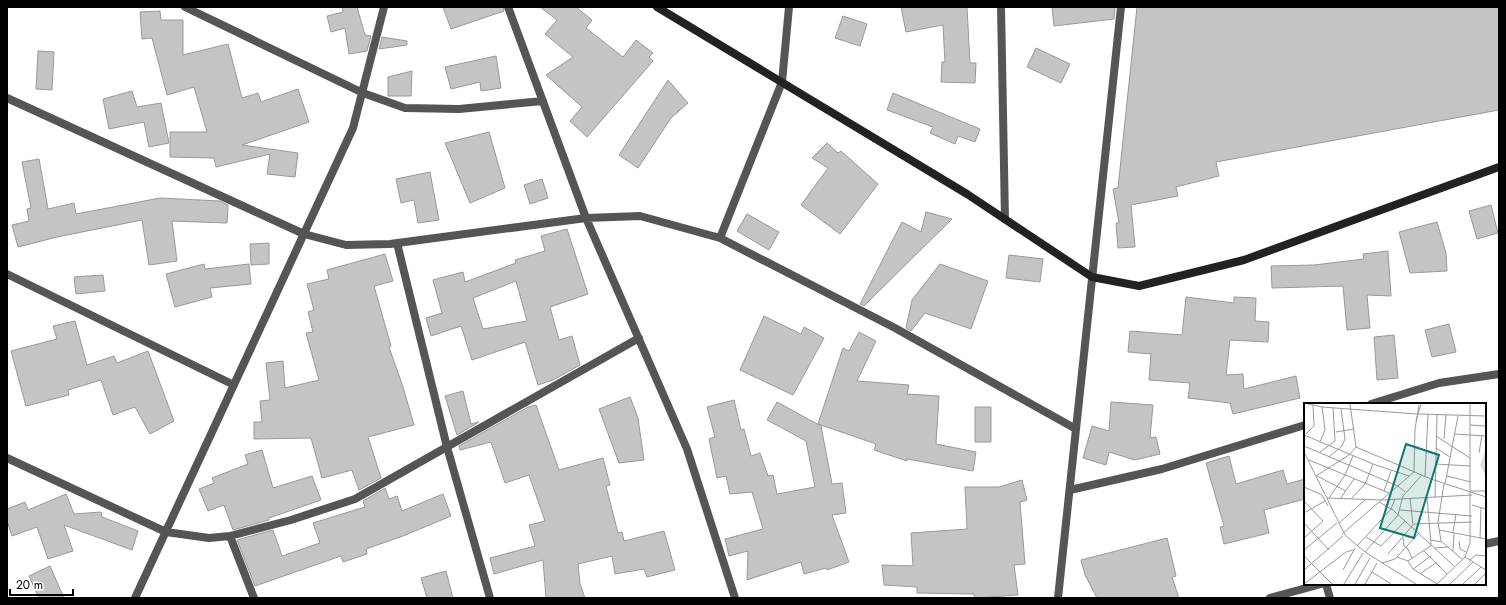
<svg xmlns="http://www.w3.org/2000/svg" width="1506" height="605" font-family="Jost,sans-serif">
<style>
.building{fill:#c4c4c4;stroke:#999;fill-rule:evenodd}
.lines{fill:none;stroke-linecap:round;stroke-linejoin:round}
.street{stroke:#555;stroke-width:8}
.secondary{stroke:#222;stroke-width:8}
.inset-road{fill:none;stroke:#999;stroke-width:1}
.view{fill:#0f766e;fill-opacity:0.15;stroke:#0f766e;stroke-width:2}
.inset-edge{fill:none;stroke:#000;stroke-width:2}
</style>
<rect width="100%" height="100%" fill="#fff"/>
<!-- building -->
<path class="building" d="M 342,7 L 357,7 L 365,35 L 371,36 L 367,51 L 349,54 L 345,28 L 331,32 L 327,16 L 343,12 Z
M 443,7 L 503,7 L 504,11 L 451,29 Z
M 540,7 L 576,7 L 592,20 L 586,28 L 623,57 L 636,40 L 653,53 L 649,57 L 653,61 L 587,137 L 570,121 L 582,107 L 546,75 L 573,57 L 545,34 L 557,20 Z
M 901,7 L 967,7 L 970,63 L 976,63 L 975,83 L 941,82 L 942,62 L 945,62 L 943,25 L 906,32 Z
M 1052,7 L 1115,7 L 1114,19 L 1054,26 Z
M 1137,7 L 1499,7 L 1499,110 L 1216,162 L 1219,176 L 1176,187 L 1178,196 L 1131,205 L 1135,247 L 1118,248 L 1116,223 L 1119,223 L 1113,189 L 1118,188 Z
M 160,11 L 161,20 L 183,20 L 183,55 L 228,44 L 242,98 L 258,93 L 261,102 L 298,89 L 309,122 L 242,145 L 298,153 L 295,177 L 267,174 L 270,154 L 216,167 L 214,158 L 170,157 L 170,132 L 207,132 L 194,87 L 167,95 L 152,38 L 142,39 L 140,12 Z
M 843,16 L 867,24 L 860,46 L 835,38 Z
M 382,37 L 407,41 L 407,45 L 379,49 Z
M 1036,48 L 1070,64 L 1061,83 L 1027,67 Z
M 38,51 L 54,52 L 52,90 L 36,89 Z
M 496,56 L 501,88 L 481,91 L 480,82 L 451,89 L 445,67 Z
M 412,71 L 411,96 L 388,96 L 388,77 Z
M 668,80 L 688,103 L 671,118 L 638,168 L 619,155 Z
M 132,91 L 137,107 L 161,103 L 169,143 L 149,147 L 144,122 L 109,129 L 103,99 Z
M 893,93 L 980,129 L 975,142 L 958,136 L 955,144 L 930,133 L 933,127 L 887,110 Z
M 489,132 L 505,188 L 470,203 L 445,143 Z
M 827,143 L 838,153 L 841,151 L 878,184 L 840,234 L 801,205 L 828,168 L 812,158 Z
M 39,159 L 48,209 L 74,203 L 76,214 L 160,198 L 220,201 L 228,205 L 227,223 L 172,221 L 177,261 L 149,265 L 142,220 L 57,237 L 18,247 L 12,225 L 29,221 L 27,209 L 31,208 L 22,162 Z
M 430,172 L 439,220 L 418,223 L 414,200 L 401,203 L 396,179 Z
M 542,179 L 548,198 L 530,204 L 524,185 Z
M 1491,205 L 1498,233 L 1477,239 L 1469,211 Z
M 926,212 L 952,219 L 864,306 L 860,304 L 902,222 L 921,232 Z
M 747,214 L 779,232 L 769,250 L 737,231 Z
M 1437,222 L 1446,253 L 1447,271 L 1410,273 L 1399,232 Z
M 567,229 L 588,294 L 550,307 L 559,340 L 572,336 L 580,365 L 553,380 L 538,385 L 525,342 L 472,360 L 461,326 L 431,336 L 426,318 L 442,313 L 433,280 L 463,272 L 465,282 L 516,263 L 515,260 L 545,251 L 541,236 ZM 516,281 L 527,321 L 483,329 L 473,298 Z
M 269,243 L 269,264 L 251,265 L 250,244 Z
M 1388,251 L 1391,296 L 1367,295 L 1370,328 L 1347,330 L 1343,286 L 1272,288 L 1271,266 L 1314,265 L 1364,259 L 1363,254 Z
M 385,254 L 393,281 L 374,286 L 391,346 L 389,347 L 403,387 L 414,425 L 368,437 L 381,478 L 359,490 L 352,470 L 322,478 L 311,438 L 254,439 L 254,422 L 262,422 L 260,401 L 270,400 L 266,363 L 283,361 L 285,388 L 319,380 L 306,333 L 313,332 L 308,312 L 314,310 L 307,284 L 329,279 L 327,270 Z
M 1009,255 L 1043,259 L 1040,282 L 1006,278 Z
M 204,264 L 205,269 L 249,264 L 251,284 L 210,288 L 212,297 L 175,307 L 166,274 Z
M 940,264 L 988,281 L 971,329 L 925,313 L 911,331 L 906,328 L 912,300 Z
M 103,275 L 105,291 L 76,294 L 74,277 Z
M 1186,297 L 1234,303 L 1234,297 L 1256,298 L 1255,321 L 1269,322 L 1268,342 L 1230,340 L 1226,375 L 1243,374 L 1244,389 L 1296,376 L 1300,398 L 1233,414 L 1230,403 L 1188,398 L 1190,383 L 1149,380 L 1151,354 L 1128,352 L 1130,331 L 1182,335 Z
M 764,316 L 801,334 L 804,327 L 824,338 L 793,395 L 740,370 Z
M 75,321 L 87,365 L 114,356 L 117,363 L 148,351 L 174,421 L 150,434 L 135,407 L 113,415 L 101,380 L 68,390 L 69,395 L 26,406 L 11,351 L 57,339 L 53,326 Z
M 1449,324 L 1456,352 L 1432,357 L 1425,330 Z
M 859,332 L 876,341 L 857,381 L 909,385 L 907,394 L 939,396 L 936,444 L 976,452 L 973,471 L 907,459 L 907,461 L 874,450 L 876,444 L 818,424 L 843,348 L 849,351 Z
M 1394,335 L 1398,378 L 1377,380 L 1374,337 Z
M 463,391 L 471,424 L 479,422 L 457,435 L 445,396 Z
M 630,397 L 638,418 L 644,460 L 619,463 L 599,409 Z
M 734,400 L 741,430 L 744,429 L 751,456 L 760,453 L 768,476 L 773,475 L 777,494 L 815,487 L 806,441 L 767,420 L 777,402 L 821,426 L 832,484 L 842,483 L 846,513 L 832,515 L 849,562 L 827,570 L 826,568 L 804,574 L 801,562 L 747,580 L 748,551 L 729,556 L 725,539 L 763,529 L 752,492 L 730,494 L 726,476 L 717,478 L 709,439 L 715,437 L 707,407 Z
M 1111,402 L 1153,405 L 1150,438 L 1156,437 L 1160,454 L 1135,460 L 1109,452 L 1106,465 L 1083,458 L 1092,426 L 1109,431 Z
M 536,405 L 559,470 L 603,458 L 610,485 L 606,486 L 618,533 L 622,532 L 624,541 L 664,531 L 675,570 L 647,577 L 644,569 L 615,574 L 612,556 L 578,564 L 580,584 L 585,598 L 546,598 L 543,560 L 494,574 L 490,558 L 535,546 L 529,525 L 545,521 L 529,475 L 505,483 L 491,442 L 460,450 L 459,446 L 528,407 Z
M 975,407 L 991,407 L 991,442 L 975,442 Z
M 262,450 L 273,488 L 312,476 L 321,500 L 269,518 L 269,520 L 233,530 L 224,505 L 208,511 L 199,489 L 214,483 L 212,478 L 248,464 L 245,455 Z
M 1229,456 L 1236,484 L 1283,470 L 1287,484 L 1305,479 L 1305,499 L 1264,510 L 1269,533 L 1224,544 L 1220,527 L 1224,526 L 1206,463 Z
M 1022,480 L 1027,500 L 1020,502 L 1025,564 L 1014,565 L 1018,595 L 975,598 L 974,594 L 917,593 L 917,587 L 884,585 L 882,565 L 913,566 L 911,533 L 967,529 L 965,487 L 999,487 Z
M 385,488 L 389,499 L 397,496 L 402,511 L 443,494 L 451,516 L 403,536 L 366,549 L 367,554 L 343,562 L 341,556 L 255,586 L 237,540 L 273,530 L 282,556 L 320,543 L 313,523 L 365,507 L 363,501 Z
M 66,494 L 74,514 L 101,512 L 102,517 L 138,531 L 132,550 L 64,525 L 73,551 L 48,559 L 37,527 L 12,536 L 7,521 L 7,509 L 25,502 L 28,510 Z
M 1167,538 L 1176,576 L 1172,577 L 1179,598 L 1097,598 L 1085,575 L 1081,560 Z
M 50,566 L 64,598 L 39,598 L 29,576 Z
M 446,571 L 453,598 L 427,598 L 421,578 Z"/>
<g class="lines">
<!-- street -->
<path class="street" d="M 185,7 L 363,93 L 405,108 L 459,109 L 543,101
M 508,7 L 586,218 L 687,449 L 735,598
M 1001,7 L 1005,219
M 7,98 L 304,234 L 346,245 L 390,244 L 586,218 L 640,216 L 720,238 L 895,328 L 1076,429
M 720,238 L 782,82 L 789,7
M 397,243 L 447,447 L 490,598
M 7,274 L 234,385
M 1371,404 L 1439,383 L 1499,374
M 7,458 L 166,532 L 209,538 L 230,536 L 291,520 L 355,499 L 639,338
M 1070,490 L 1162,469 L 1305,425
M 230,536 L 254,598
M 1485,544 L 1499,541
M 1326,584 L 1330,598
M 135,598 L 353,128 L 384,7
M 1058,598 L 1121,7
M 1270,598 L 1321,584"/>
<!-- secondary -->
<path class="secondary" d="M 657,7 L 967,194 L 1092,277 L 1139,286 L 1244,260 L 1499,167"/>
</g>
<!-- overview -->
<g transform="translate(1304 403)">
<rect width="182" height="182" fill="#fff"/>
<path d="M 182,45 L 182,74 L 176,62 Z" fill="#dcdcdc"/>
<path class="inset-road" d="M 4,1 L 18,4 L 113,11M 115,11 L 182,13M 112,18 L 117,1M 166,22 L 182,23M 32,29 L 50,26M 2,31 L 10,23 L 9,2M 150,31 L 182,33M 0,32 L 69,61 L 105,73M 132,33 L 166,55M 140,36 L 142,12M 16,39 L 21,27 L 18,4M 0,43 L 94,83 L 101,89M 52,44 L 127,76 L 182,94M 132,45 L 146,54M 0,49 L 41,132 L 61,149 L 112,181M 16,49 L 31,38 L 29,5M 175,50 L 178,32M 25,54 L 38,43 L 41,36 L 37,6M 5,57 L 85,90M 131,61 L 167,63M 12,73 L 45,52 L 52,44 L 46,1M 13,73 L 42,88M 143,73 L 167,79M 121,74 L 124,11M 141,81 L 154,13M 0,84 L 18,92M 80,88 L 87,68M 167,88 L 182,88M 18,92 L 24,103M 123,94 L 127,141M 131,94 L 133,12M 23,95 L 78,97 L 168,92M 25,95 L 41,72 L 49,53M 36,96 L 50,76M 47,96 L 61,81 L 69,61M 0,98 L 19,118 L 0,135M 75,99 L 89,107 L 150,163M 168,102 L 182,106M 96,107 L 168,113M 0,110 L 21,98M 0,120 L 25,147M 35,120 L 61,97M 110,121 L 168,119M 135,127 L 182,136M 149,129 L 152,111M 38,131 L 110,69 L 111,26 L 115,2M 62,134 L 77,143 L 101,118M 99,135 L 100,143 L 104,146 L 108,155M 176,135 L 177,105M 127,137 L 138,139 L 158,156M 137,138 L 134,119 L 140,81M 155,138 L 156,146 L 162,149M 53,143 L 87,106 L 91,96M 131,145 L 144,144M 0,147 L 33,120M 120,148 L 143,171M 149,148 L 150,130M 61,149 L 94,112 L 99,93 L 118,72M 84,151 L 109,122 L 106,95M 1,154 L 28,181M 93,154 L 104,158 L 128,142M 161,154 L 182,167M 166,157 L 172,152 L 182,153M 104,158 L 109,166 L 133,181 L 161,154 L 166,140 L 166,1M 78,160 L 91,156 L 115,130M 109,166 L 127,153M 0,167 L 39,133M 39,167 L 51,145M 68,169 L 87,181M 116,171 L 133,159M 0,181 L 42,149 L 49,147M 40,181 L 59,150M 51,181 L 66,155M 61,181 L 73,160M 146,181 L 169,159M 159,181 L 177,164M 171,181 L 182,170"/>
<path class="view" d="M 102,41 L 135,52 L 110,135 L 76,125 Z"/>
<rect width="182" height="182" class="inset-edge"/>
</g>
<!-- border -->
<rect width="1506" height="605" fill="none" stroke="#000000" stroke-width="16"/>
<!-- scale -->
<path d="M10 589v6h63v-6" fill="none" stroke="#000000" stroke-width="2"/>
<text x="16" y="589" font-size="12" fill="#000000" stroke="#ffffff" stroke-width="3" paint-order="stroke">20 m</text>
</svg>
